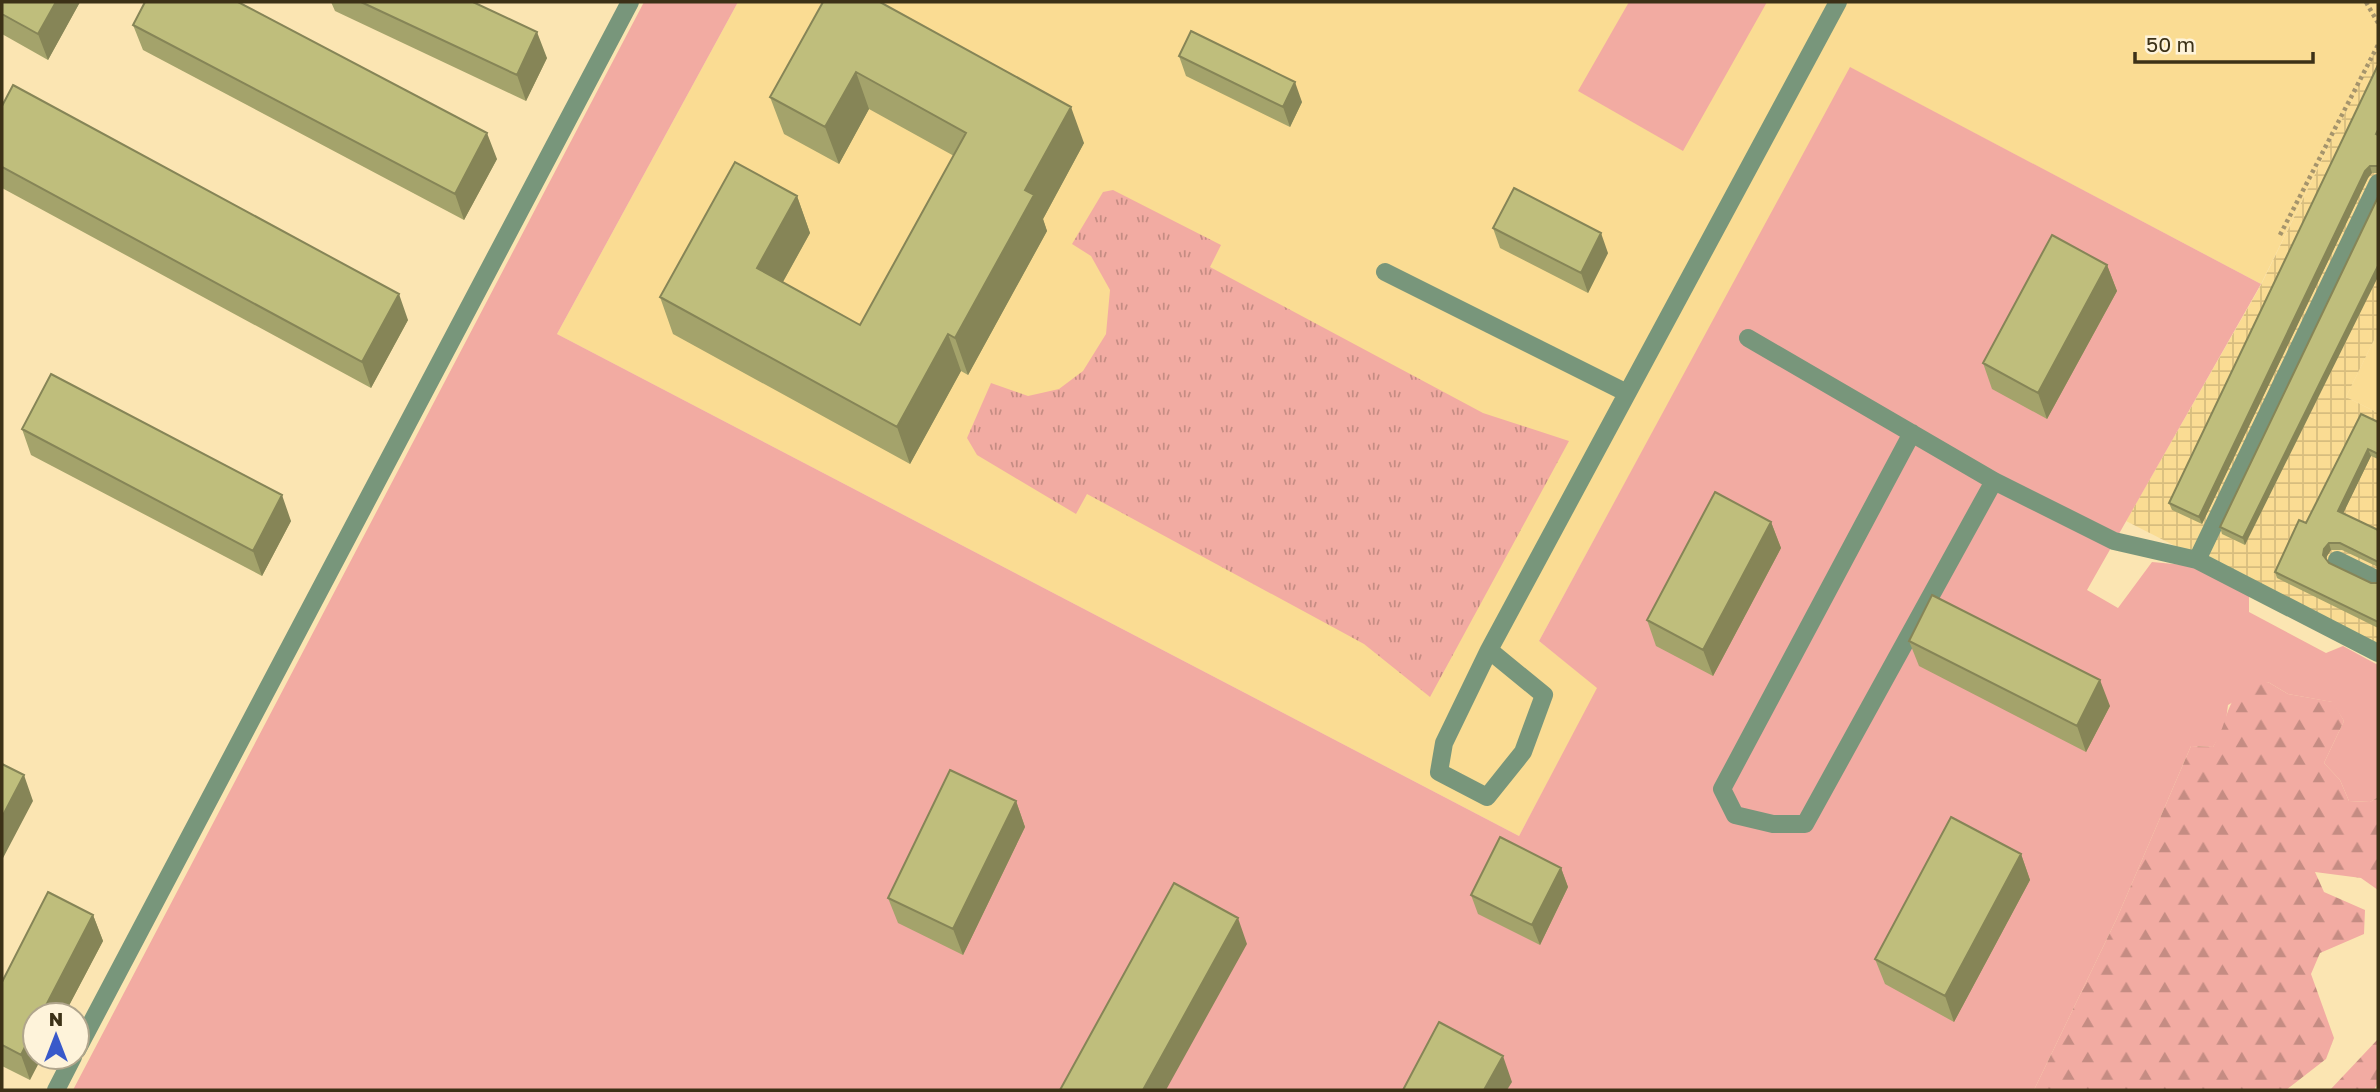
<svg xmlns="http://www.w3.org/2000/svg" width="2380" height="1092" font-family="'Golos Text',sans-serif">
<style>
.built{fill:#fadc93}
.industrial{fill:url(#industrial-grid)}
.grass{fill:#f2aba2}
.forest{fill:url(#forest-firs)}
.park{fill:url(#park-tufts)}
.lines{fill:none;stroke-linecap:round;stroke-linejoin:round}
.path{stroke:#a5946c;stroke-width:4.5;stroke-dasharray:3.5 3.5;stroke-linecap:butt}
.minor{stroke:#78967b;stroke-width:18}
.wall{fill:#a4a36b}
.shaded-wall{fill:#868557}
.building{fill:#bfbe7c;stroke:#868557;stroke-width:2}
</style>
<defs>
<pattern id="industrial-grid" width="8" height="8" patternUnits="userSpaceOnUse" patternTransform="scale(1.75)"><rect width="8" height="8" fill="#fadc93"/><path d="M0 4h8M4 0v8" fill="none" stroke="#d7bd7e"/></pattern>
<pattern id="forest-firs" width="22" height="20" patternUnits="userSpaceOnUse" patternTransform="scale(1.75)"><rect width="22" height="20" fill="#f2aba2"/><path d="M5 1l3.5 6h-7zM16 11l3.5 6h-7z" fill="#c58c83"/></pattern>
<pattern id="park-tufts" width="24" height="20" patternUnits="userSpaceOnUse" patternTransform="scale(1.75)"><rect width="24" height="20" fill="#f2aba2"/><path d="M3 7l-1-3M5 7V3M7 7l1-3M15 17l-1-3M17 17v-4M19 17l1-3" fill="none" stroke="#c58c83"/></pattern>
</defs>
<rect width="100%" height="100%" fill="#fbe5b2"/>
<!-- built -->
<path class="built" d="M 738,2 L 2378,2 L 2378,45 L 2261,284 L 1851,68 L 1539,641 L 1598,688 L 1519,836 L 557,334 Z
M 2378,332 L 2378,413 L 2346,397 Z"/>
<!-- industrial -->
<path class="industrial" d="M 2378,45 L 2378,332 L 2346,397 L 2378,413 L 2378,649 L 2126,521 L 2261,285 Z"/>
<!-- grass -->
<path class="grass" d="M 644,2 L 738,2 L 557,334 L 1519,836 L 1597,688 L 1539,641 L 1850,67 L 2261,284 L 2087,590 L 2118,608 L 2152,562 L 2196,566 L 2249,594 L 2249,612 L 2326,653 L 2343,646 L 2378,665 L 2378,797 L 2370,802 L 2349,801 L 2340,780 L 2324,763 L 2344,721 L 2332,702 L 2288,694 L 2268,682 L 2228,705 L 2225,728 L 2213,747 L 2191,746 L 2117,918 L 2034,1090 L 73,1090 Z
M 1629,2 L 1767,2 L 1683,151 L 1578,91 Z"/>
<!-- forest -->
<path class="forest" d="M 2268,682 L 2288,694 L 2333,702 L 2344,721 L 2324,763 L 2340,780 L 2349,801 L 2370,802 L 2378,797 L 2378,890 L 2361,878 L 2315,872 L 2324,892 L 2365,910 L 2364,934 L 2320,953 L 2311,974 L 2334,1038 L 2326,1059 L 2286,1090 L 2034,1090 L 2117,918 L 2191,746 L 2213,747 C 2235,711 2219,694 2268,682 Z
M 2378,1039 L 2378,1082 L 2374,1090 L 2330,1090 Z"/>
<!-- park -->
<path class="park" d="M 1113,190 L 1221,245 L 1210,267 L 1483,413 L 1569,441 L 1430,697 L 1364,644 L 1087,494 L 1076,514 L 977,455 L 967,438 L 991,383 L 1028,396 L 1059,389 L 1083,371 L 1106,334 L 1110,290 L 1091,256 L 1072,244 L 1103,192 Z"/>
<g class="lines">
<!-- path -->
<path class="path" d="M 2366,2 L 2378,23
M 2280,235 L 2378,45"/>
<!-- minor -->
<path class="minor" d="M 2378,183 L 2197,560 L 2378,653
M 1385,272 L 1627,393
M 1748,338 L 1994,481 L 2114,541 L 2197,560
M 1912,433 L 1722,789 L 1735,815 L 1773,824 L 1805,824 L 1994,481
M 2337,560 L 2378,580
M 1489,650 L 1544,695 L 1523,752 L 1487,797 L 1439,772 L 1444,743 L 1489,650 L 1838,2
M 77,1050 L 630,2
M 56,1090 L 73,1057"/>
</g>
<!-- wall -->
<path class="wall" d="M 2,2 L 80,2 L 48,60 L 2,34 Z
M 331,2 L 473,2 L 547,58 L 526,101 L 335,11 Z
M 823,2 L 1084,143 L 1043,219 L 1047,231 L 968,375 L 961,371 L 910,464 L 673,334 L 660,297 L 797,196 L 810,233 L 783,282 L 860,325 L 954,156 L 869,109 L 839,164 L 784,134 L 770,97 Z
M 133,25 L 497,159 L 464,220 L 143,50 Z
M 1179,56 L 1302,102 L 1290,127 L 1186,76 Z
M 2378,65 L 2378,173 L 2372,173 L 2368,178 L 2202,524 L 2172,510 L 2169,503 Z
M 2,106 L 408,320 L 371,388 L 2,188 Z
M 2378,197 L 2245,545 L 2222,534 L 2220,527 Z
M 1493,228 L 1608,253 L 1588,293 L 1500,248 Z
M 2107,265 L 2117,291 L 2047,419 L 1992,389 L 1983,363 Z
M 2378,422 L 2378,459 L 2371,456 L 2343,513 L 2378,530 L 2378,567 L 2342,550 L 2331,550 L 2327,556 L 2326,559 L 2329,563 L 2371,583 L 2378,583 L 2378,628 L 2277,578 L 2275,572 L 2306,523 Z
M 22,429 L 291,521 L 262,576 L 31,455 Z
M 1771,522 L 1781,548 L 1713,676 L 1656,646 L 1647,620 Z
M 1909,641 L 2110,706 L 2086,752 L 1919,666 Z
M 1016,801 L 1025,827 L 963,955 L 898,923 L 888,898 Z
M 2021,854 L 2030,880 L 1954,1022 L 1885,984 L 1875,959 Z
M 1561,868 L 1568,887 L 1540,945 L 1478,914 L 1471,895 Z
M 93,915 L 103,941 L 64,1015 L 35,1015 L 30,1080 L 2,1066 L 2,982 Z"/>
<!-- shaded-wall -->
<path class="shaded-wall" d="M 56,2 L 80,2 L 48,60 L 38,34 Z
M 537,32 L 547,58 L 526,101 L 517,75 Z
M 856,72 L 869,109 L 839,164 L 825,127 Z
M 1295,82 L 1302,102 L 1290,127 L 1283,107 Z
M 1071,107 L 1084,143 L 1043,219 L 1047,231 L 968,375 L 955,338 L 1025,190 Z
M 487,133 L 497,159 L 464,220 L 455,194 Z
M 2370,166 L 2372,173 L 2368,178 L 2202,524 L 2199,517 L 2365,171 Z
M 797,196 L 810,233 L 770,305 L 757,268 Z
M 1601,233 L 1608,253 L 1588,293 L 1581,273 Z
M 2107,265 L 2117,291 L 2047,419 L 2038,393 Z
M 2378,266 L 2378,277 L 2245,545 L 2243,538 Z
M 399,294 L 408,320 L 371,388 L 362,362 Z
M 948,334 L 961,371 L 910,464 L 897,427 Z
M 2368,449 L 2371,456 L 2341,518 L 2338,511 Z
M 282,495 L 291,521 L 262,576 L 253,551 Z
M 1771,522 L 1781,548 L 1713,676 L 1703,650 Z
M 2329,543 L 2331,550 L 2327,556 L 2326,561 L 2323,555 L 2324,549 Z
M 2100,680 L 2110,706 L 2086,752 L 2077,726 Z
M 24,775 L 33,801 L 2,860 L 2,817 Z
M 1016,801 L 1025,827 L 963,955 L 953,929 Z
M 2021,854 L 2030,880 L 1954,1022 L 1945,996 Z
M 1561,868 L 1568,887 L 1540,945 L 1532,925 Z
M 93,915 L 103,941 L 64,1015 L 41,1015 Z
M 1238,918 L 1247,944 L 1166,1090 L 1143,1090 Z
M 35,1027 L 35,1057 L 42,1057 L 30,1080 L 21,1055 Z
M 1503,1056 L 1512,1082 L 1507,1090 L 1484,1090 Z"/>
<!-- building -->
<path class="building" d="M 2,2 L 56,2 L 38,34 L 2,14 Z
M 145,2 L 238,2 L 487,133 L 455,194 L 133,25 Z
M 361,2 L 473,2 L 537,32 L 517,75 Z
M 823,2 L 880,2 L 1071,107 L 1025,190 L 1034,195 L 955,338 L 948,334 L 897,427 L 660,297 L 735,162 L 797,196 L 757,268 L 860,325 L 966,133 L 856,72 L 825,127 L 770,97 Z
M 1191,31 L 1295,82 L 1283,107 L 1179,56 Z
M 2378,65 L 2378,130 L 2376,134 L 2378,135 L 2378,166 L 2370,166 L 2365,171 L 2199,517 L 2169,503 Z
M 13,85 L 399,294 L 362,362 L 2,167 L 2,106 Z
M 1514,188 L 1601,233 L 1581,273 L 1493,228 Z
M 2378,197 L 2378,266 L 2243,538 L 2220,527 Z
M 2052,235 L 2107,265 L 2038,393 L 1983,363 Z
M 51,374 L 282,495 L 253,551 L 22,429 Z
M 2361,414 L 2378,422 L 2378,454 L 2368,449 L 2338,511 L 2378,530 L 2378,562 L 2340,543 L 2329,543 L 2324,549 L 2323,555 L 2329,563 L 2371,583 L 2378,583 L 2378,622 L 2275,572 L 2299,520 L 2306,523 Z
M 1715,492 L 1771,522 L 1703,650 L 1647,620 Z
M 1932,595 L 2100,680 L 2077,726 L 1909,641 Z
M 2,764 L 24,775 L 2,817 Z
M 950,770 L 1016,801 L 953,929 L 888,898 Z
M 1951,817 L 2021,854 L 1945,996 L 1875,959 Z
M 1500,837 L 1561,868 L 1532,925 L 1471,895 Z
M 1174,883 L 1238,918 L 1143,1090 L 1060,1090 Z
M 48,892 L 93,915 L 41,1015 L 35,1015 L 35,1027 L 21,1055 L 2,1045 L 2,982 Z
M 1439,1022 L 1503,1056 L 1484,1090 L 1403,1090 Z"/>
<!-- border -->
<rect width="2380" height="1092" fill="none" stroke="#3c3117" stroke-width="7"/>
<!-- north arrow -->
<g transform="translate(56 1036)"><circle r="33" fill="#fef3da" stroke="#b0a58c" stroke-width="2"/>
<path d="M0-5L12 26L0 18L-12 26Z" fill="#3959ca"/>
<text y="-10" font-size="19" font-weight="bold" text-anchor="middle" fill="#3c3117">N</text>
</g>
<!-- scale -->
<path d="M2135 52v10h178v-10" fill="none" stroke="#3c3117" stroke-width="3.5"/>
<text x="2146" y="52" font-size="21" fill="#3c3117" stroke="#fef3da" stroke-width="5" paint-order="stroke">50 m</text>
</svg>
